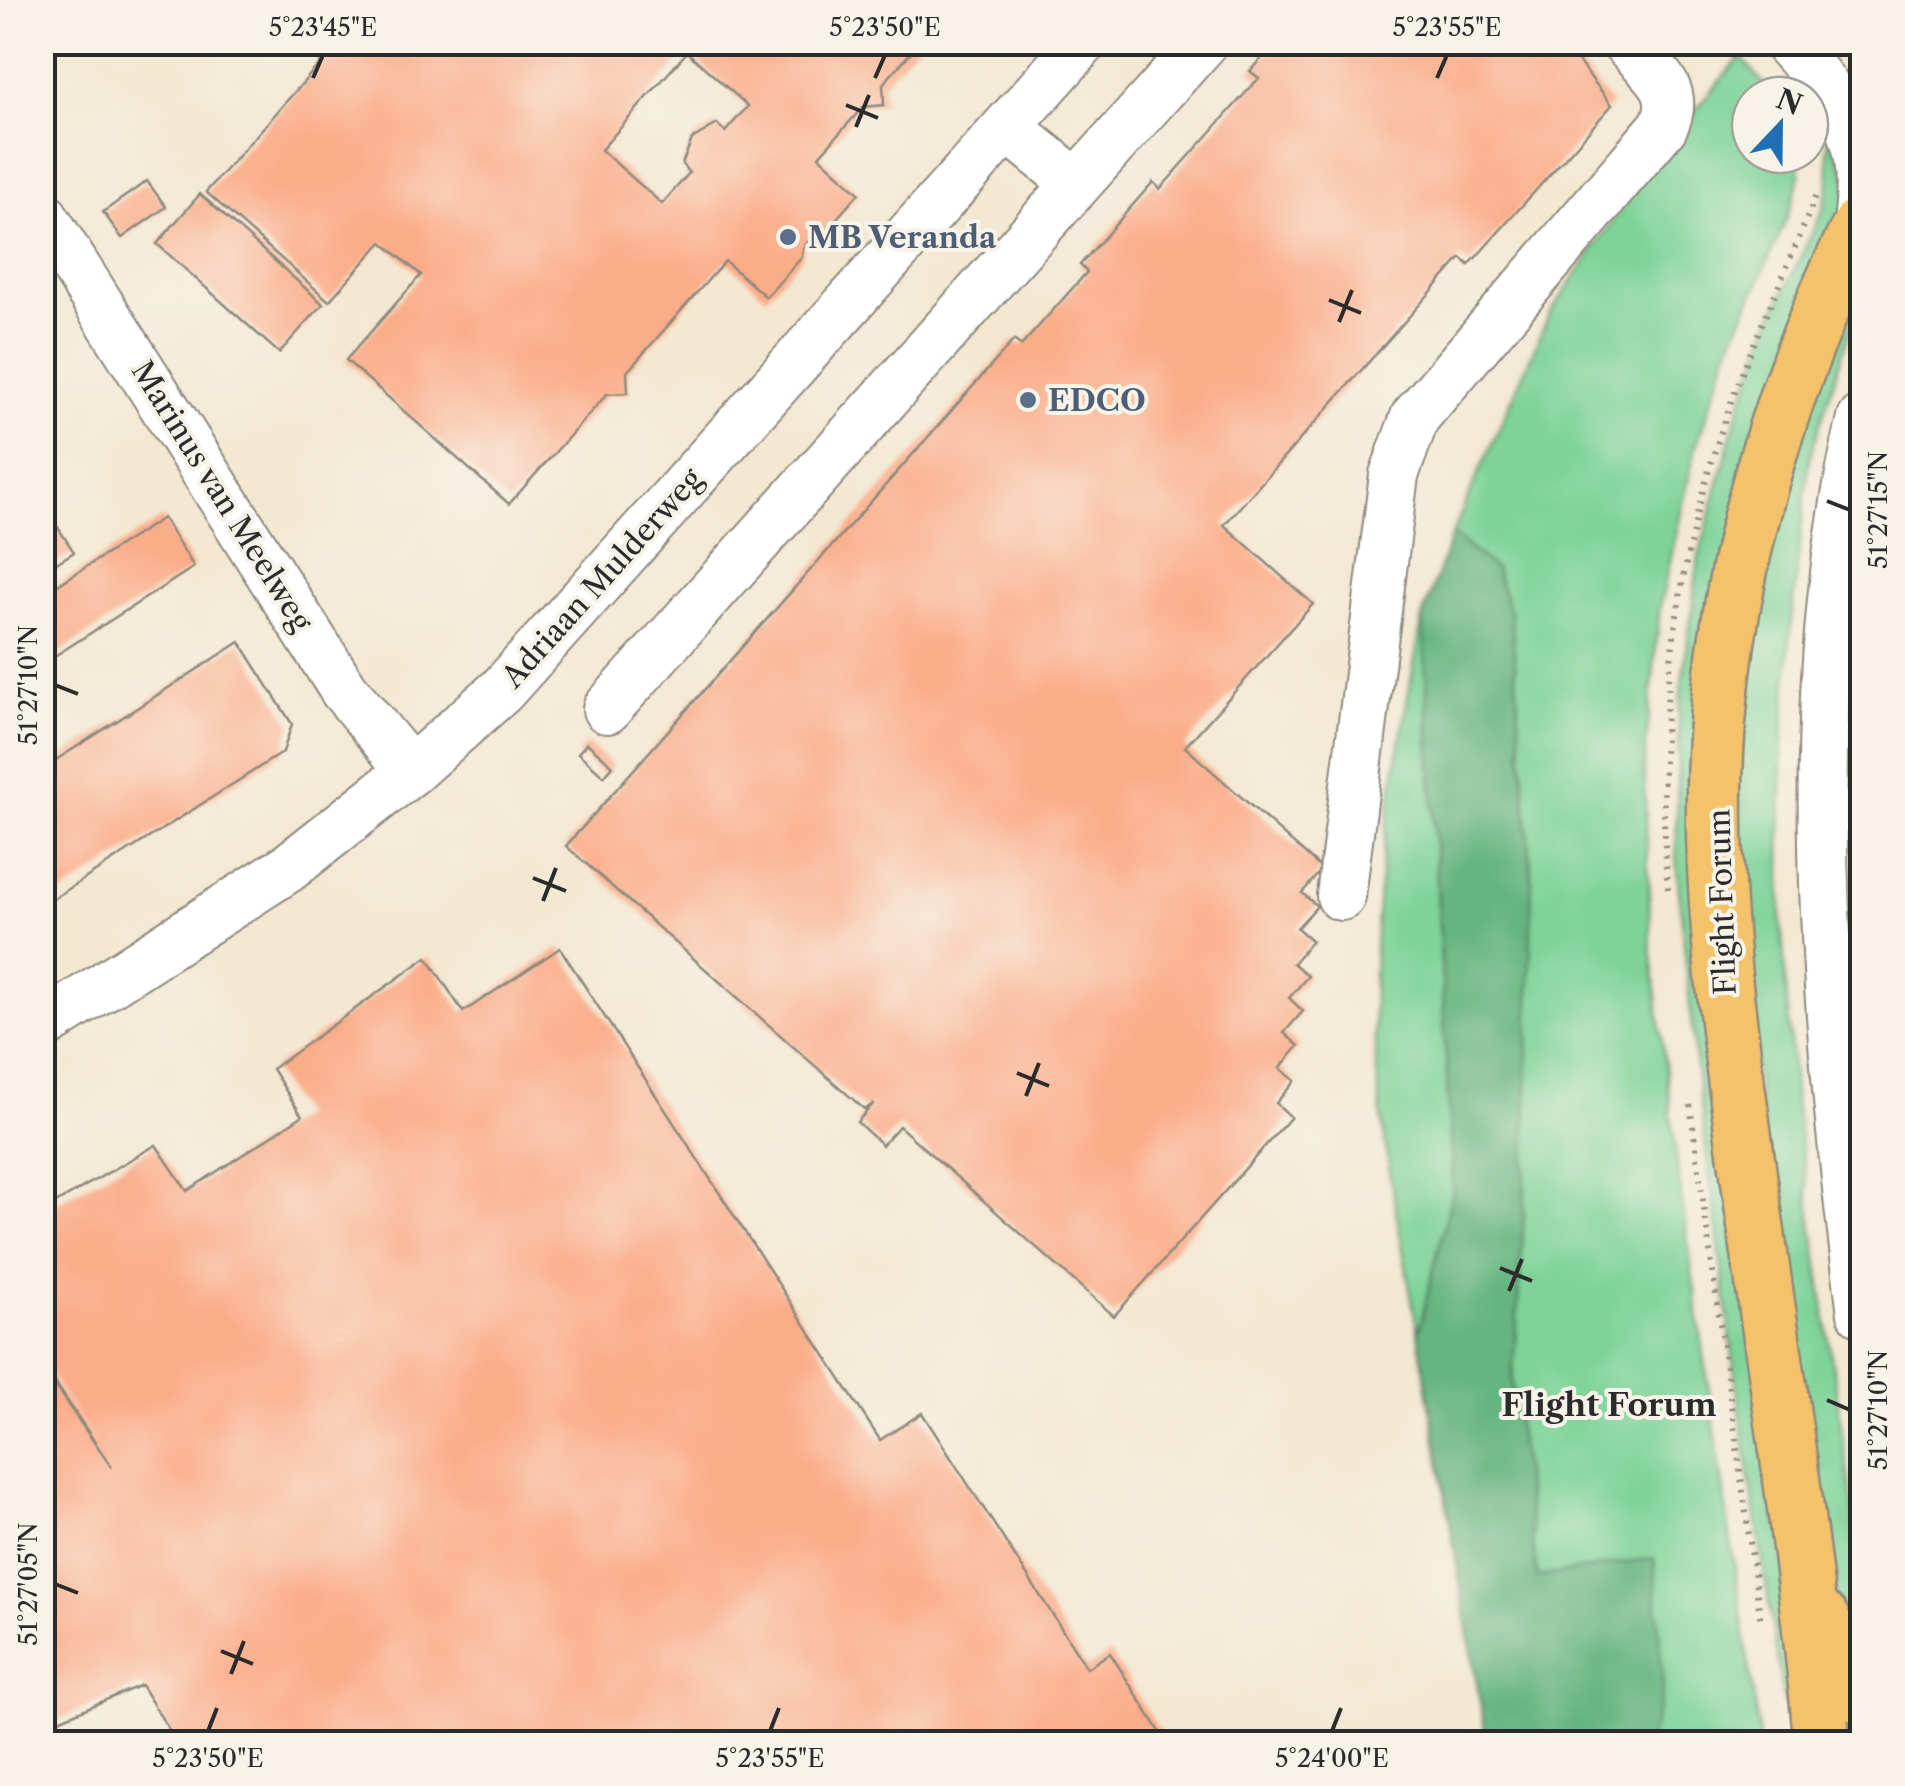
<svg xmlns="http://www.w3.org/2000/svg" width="1905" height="1786" font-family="'Libre Caslon Text',serif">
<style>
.green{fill:#7dd398;stroke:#547f62;stroke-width:2.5}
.forest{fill:#66b580;stroke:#487056;stroke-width:2.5}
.building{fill:#fbac88;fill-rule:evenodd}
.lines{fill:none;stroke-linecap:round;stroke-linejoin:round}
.minor-casing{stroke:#8f8a7e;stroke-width:52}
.major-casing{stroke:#8f8a7e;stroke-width:60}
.path{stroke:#8f8a7e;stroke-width:6;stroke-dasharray:2.5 8;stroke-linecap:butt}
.minor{stroke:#fff;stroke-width:48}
.major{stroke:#f3c26a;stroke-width:55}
.ticks{fill:none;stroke:#2b2b2b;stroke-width:4}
.service-dot{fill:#5c6f8a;stroke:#f7f3e8;stroke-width:4}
.labels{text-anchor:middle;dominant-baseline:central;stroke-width:8;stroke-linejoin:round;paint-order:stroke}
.service-label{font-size:30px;font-weight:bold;fill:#4e5e75;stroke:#f7f3e8;text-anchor:start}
.street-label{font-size:30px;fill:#2b2b2b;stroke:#f7f3e8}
.neighbourhood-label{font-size:32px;font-weight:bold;fill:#2b2b2b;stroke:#f7f3e8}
.neatline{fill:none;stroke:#2b2b2b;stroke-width:4}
.ticks-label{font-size:25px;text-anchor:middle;fill:#2b2b2b}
</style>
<rect width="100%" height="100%" fill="#f7f3e8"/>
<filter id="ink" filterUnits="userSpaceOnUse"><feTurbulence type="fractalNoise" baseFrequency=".01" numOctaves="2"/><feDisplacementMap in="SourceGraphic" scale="20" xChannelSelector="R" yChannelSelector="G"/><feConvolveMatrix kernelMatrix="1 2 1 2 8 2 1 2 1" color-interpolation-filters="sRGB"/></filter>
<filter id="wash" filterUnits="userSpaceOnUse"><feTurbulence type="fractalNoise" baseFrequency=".0048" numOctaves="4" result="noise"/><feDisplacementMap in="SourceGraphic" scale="40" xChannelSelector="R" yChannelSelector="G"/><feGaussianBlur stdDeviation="2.25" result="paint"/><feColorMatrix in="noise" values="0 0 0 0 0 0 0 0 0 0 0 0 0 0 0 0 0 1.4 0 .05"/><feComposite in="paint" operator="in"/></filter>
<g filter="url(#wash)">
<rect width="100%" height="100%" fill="#f3e8d2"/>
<!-- green -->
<path class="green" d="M 1741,57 L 1773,95 L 1750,95 L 1750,155 L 1798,155 L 1800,176 L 1787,218 L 1729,348 L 1696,446 L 1660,606 L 1644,765 L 1651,947 L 1681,1195 L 1760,1743 L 1649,1743 L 1663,1690 L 1537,1578 L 1512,1381 L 1524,1217 L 1495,569 L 1452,534 L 1549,315 L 1662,148 Z
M 1827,128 L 1851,190 L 1707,653 L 1801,1702 L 1784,1704 L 1742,1427 L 1695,1059 L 1676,859 L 1679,708 L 1699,556 L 1738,412 L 1776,308 L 1822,212 L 1829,185 Z
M 1862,267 L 1862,292 L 1809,459 L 1791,623 L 1782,759 L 1781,920 L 1795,1103 L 1862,1571 L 1862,1677 L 1820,1553 L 1756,1076 L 1735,760 L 1750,616 L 1785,460 Z
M 1423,615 L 1453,1190 L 1418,1334 C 1400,1229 1376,1123 1374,1016 C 1371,881 1399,747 1423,615 Z"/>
<!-- forest -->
<path class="forest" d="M 1452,534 L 1495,569 L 1511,614 L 1532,882 L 1524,1217 L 1512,1381 L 1537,1577 L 1654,1558 L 1663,1690 L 1649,1743 L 1487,1743 L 1418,1334 L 1453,1190 L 1423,615 Z"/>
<g id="blocks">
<!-- building -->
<path class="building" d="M 339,42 L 920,42 L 883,84 L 884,105 L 863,107 L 819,156 L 859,193 L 823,234 L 814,235 L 803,248 L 802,257 L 766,297 L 725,261 L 627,372 L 628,393 L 607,394 L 509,504 L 346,360 L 421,275 L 382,242 L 329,301 L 206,192 ZM 687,52 L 748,106 L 725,132 L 717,124 L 692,139 L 682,164 L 689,173 L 662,204 L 601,150 Z
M 1276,42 L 1563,42 L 1612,105 L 1469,265 L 1461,258 L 1224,525 L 1313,604 L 1185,747 L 1322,869 L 1302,893 L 1317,906 L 1297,928 L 1312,941 L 1293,963 L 1308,976 L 1289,998 L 1303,1011 L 1284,1033 L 1299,1046 L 1280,1068 L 1295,1081 L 1276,1103 L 1291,1117 L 1114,1316 L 899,1126 L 882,1145 L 857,1122 L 874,1103 L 865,1110 L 566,846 L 1014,340 L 1021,346 L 1087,272 L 1080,265 L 1153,182 L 1160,189 L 1259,78 L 1250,71 Z
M 147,181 L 166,207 L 122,238 L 103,212 Z
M 200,194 L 323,304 L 279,353 L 157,244 Z
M 42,503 L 74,552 L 42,572 Z
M 163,518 L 194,567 L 42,664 L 42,595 Z
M 240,642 L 292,724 L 283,752 L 42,906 L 42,769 Z
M 587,743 L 613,766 L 604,776 L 578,753 Z
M 560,948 L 880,1440 L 922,1413 L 1087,1668 L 1110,1653 L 1168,1744 L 178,1744 L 141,1685 L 42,1727 L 42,1384 L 50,1379 L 112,1468 L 42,1363 L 42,1211 L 156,1145 L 187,1191 L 302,1116 L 272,1069 L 427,957 L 463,1012 Z"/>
</g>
</g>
<g filter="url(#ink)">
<use href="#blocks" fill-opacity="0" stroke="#8f8a7e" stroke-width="2.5"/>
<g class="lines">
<!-- minor casing -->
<g class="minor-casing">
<path id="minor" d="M 1787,42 C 1850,113 1870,136 1857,233
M 1007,127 L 1077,184
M 42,214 L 344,690 L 411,771
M 1862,419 C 1795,696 1826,1031 1862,1313
M 607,709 L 1204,42
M 1341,896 L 1394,475 L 1415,417 L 1663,127 C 1683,88 1651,71 1626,42
M 42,1026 L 288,868 L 411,771 L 502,690 L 1083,42"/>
</g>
<!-- major casing -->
<g class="major-casing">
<path id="major" d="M 1821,1619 L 1862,1696
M 1822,1744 C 1805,1544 1771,1347 1745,1148 C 1726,1011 1707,868 1717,729 C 1730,555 1782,377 1862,223"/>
</g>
<!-- path -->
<path class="path" d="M 1860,42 L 1862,46
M 1668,889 C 1654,732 1674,566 1726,417 C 1752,340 1789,268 1817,192
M 1690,1105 L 1761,1623"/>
<!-- minor -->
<use href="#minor" class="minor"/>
<!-- major -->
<use href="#major" class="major"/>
</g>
</g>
<!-- ticks -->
<path class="ticks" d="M 313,78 L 323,55M 875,78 L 885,55M 1437,78 L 1447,55M 846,105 L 878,118M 856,127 L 869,95M 1329,300 L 1361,313M 1339,322 L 1352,290M 1827,501 L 1850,510M 55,685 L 78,694M 533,878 L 566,891M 543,901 L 556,868M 1017,1073 L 1049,1086M 1026,1096 L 1039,1063M 1500,1268 L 1532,1281M 1509,1291 L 1522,1259M 1827,1400 L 1850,1410M 55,1584 L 78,1593M 221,1651 L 253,1664M 231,1674 L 244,1641M 208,1731 L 217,1708M 770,1731 L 779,1708M 1332,1731 L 1341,1708"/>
<!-- markers -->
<g class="service-dot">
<circle cx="788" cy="237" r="10"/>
<circle cx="1028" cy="400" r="10"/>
</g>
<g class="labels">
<!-- service labels -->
<g class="service-label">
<text x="808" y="237">MB Veranda</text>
<text x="1048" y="400">EDCO</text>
</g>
<!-- street labels -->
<g class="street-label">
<text transform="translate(222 496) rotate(58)">Marinus van Meelweg</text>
<text transform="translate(602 578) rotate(-48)">Adriaan Mulderweg</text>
<text transform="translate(1722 902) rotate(-92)">Flight Forum</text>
</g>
<!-- neighbourhood labels -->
<g class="neighbourhood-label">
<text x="1609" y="1404">Flight Forum</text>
</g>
</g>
<!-- margin -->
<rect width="1905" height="1786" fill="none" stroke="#f7f3e8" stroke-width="110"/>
<!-- north arrow -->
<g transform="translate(1780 125) rotate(22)"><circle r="48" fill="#f7f3e8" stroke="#a5a39c" stroke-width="2.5"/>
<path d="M0-8L18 38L0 25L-18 38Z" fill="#1f6fb2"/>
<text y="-15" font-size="28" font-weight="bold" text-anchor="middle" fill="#2b2b2b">N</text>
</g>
<rect x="55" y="55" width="1795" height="1676" class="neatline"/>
<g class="ticks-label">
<text x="323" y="36">5°23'45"E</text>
<text x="885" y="36">5°23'50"E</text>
<text x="1447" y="36">5°23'55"E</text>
<text transform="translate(1878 510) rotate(-90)" y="9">51°27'15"N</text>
<text transform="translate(28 685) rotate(-90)" y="9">51°27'10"N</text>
<text transform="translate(1878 1410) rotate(-90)" y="9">51°27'10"N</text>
<text transform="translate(28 1584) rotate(-90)" y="9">51°27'05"N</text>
<text x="208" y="1767">5°23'50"E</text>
<text x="770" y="1767">5°23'55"E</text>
<text x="1332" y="1767">5°24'00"E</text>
</g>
</svg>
